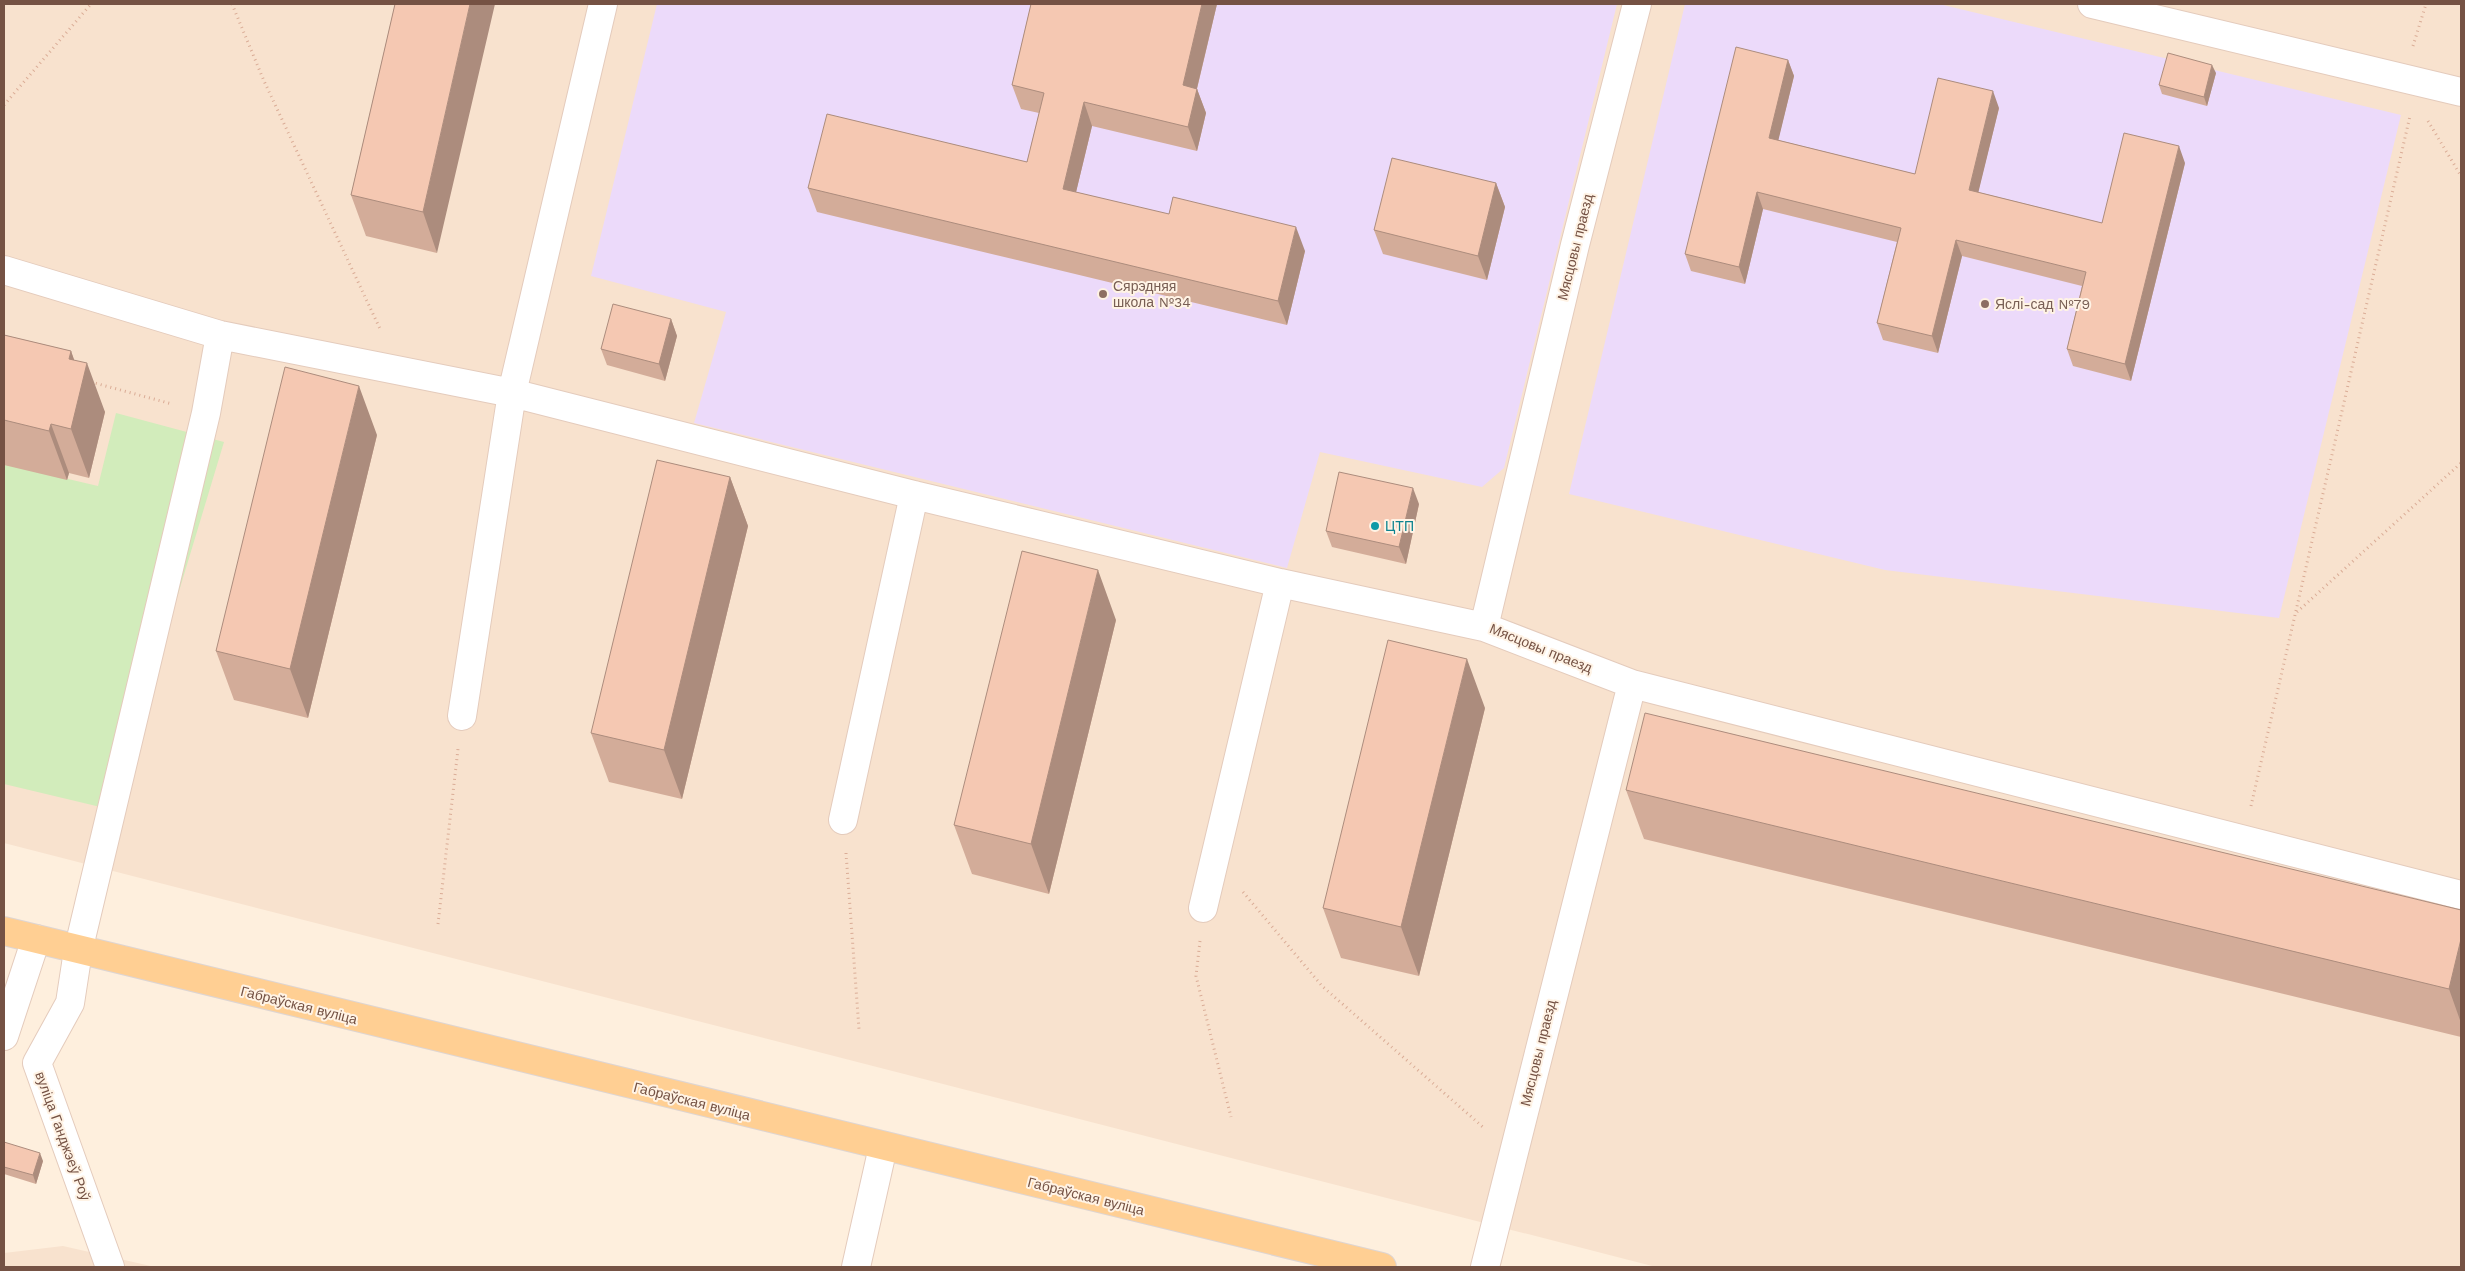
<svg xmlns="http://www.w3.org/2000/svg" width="2465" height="1271" font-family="'Work Sans',sans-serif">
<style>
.residential{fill:#f8e2ce}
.education{fill:#ecdafa}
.green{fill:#d2ecbb}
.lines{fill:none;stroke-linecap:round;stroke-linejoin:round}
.minor-casing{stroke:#e4cbbc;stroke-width:30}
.major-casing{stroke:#ded5d2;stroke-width:30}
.path{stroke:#daac96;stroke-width:3;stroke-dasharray:1 4;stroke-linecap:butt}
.minor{stroke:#fff;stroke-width:28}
.major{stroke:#ffcf93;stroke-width:28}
.wall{fill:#d3ac99}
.shaded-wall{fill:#ac8c7d}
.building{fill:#f5c8b2;stroke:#ac8c7d}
.education-dot{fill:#8d6e63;stroke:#fff3e5;stroke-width:2}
.culture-dot{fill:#0f9aa8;stroke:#fff3e5;stroke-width:2}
.labels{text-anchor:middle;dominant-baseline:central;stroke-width:4;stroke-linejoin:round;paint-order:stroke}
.street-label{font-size:14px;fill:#755244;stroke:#fff3e5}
.education-label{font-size:14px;fill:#785e54;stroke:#fff3e5;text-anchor:start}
.culture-label{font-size:14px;fill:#0d838f;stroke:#fff3e5;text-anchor:start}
</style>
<rect width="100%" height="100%" fill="#feefdd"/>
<!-- residential -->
<path class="residential" d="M 4,4 L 2461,4 L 2461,1267 L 1656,1267 L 4,843 Z
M 63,1246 L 155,1267 L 4,1267 L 4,1253 Z"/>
<!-- education -->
<path class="education" d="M 657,4 L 1617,4 L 1504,468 L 1482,487 L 1320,452 L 1287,568 L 694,423 L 726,312 L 591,276 Z
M 1685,4 L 1939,4 L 2401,115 L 2279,618 L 1885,570 L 1569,494 Z"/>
<!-- green -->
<path class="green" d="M 116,413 L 224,442 L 113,810 L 4,784 L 4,464 L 98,486 Z"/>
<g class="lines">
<!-- minor casing -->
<g class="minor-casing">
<path id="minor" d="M 2092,4 L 2461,92
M 4,270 L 220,335 L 512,393 L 914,495 L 1280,583 L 1484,627
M 1632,684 L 2461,895
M 462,716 L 512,393 L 603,4
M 843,820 L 914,495
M 1203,908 L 1280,583
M 4,1036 L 36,939
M 110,1267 L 37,1063 L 70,1003 L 78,951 L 206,413 L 220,335
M 856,1267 L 883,1147
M 1485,1267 L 1632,684 L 1484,627 L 1575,245 L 1637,4"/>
</g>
<!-- major casing -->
<g class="major-casing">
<path id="major" d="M 4,931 L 1382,1267"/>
</g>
<!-- path -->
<path class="path" d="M 232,4 L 264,81 L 381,331
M 2413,46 L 2426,4
M 4,105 L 91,4
M 2428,121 L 2461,176
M 91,382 L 172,404
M 2297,612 L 2461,463
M 2251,806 L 2410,116
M 846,853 L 859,1029
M 1243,892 L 1322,986 L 1484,1128
M 438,924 L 458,749
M 1200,941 L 1196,976 L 1231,1117"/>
<!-- minor -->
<use href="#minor" class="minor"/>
<!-- major -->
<use href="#major" class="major"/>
</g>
<!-- wall -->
<path class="wall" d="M 395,4 L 437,253 L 366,236 L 351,195 Z
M 1031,4 L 1217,4 L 1197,89 L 1206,113 L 1197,151 L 1092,126 L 1076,192 L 1305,251 L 1287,325 L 817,212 L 808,188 L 1027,162 L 1039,113 L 1021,109 L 1012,85 Z
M 1788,60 L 1794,76 L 1778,140 L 1915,174 L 1999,108 L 1978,192 L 2102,223 L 2185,163 L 2131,381 L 2073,366 L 2067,349 L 2082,286 L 1962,256 L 1938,353 L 1883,340 L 1877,323 L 1897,242 L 1763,209 L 1745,284 L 1691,271 L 1685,254 Z
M 2216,73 L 2207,106 L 2162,94 L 2159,85 Z
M 1496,183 L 1505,207 L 1487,280 L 1383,254 L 1374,230 Z
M 671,319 L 677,336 L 665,381 L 607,365 L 601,349 Z
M 4,335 L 71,351 L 74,360 L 105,412 L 89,478 L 69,473 L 67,480 L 4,465 Z
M 377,435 L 308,718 L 234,700 L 216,651 Z
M 730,477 L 748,526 L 682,799 L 609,782 L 591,733 Z
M 1419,504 L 1406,564 L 1332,547 L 1326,531 Z
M 1116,620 L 1049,894 L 972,874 L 954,825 Z
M 1485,708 L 1419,976 L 1341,958 L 1323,908 Z
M 1626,790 L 2461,910 L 2461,1037 L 1644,839 Z
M 4,1142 L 43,1161 L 36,1184 L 4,1174 Z"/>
<!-- shaded-wall -->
<path class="shaded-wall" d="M 470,4 L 495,4 L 437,253 L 423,212 Z
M 1202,4 L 1217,4 L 1192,109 L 1183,85 Z
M 1788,60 L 1794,76 L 1775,154 L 1769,138 Z
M 2212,65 L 2216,73 L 2207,106 L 2204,97 Z
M 1197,89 L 1206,113 L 1197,151 L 1188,127 Z
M 1993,91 L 1999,108 L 1975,206 L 1969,190 Z
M 1084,102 L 1092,126 L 1071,213 L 1063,189 Z
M 2179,146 L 2185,163 L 2131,381 L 2125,364 Z
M 1496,183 L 1505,207 L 1487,280 L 1478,256 Z
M 1757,192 L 1763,209 L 1745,284 L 1739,267 Z
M 1296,227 L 1305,251 L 1287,325 L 1278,301 Z
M 1956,240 L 1962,256 L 1938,353 L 1932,336 Z
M 671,319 L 677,336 L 665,381 L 659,364 Z
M 71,351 L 82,382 L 87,363 L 105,412 L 89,478 L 71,429 L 69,359 Z
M 359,386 L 377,435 L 308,718 L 290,669 Z
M 51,424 L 69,473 L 67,480 L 49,431 Z
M 730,477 L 748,526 L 682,799 L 664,750 Z
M 1413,488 L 1419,504 L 1406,564 L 1399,547 Z
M 1098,570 L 1116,620 L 1049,894 L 1031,844 Z
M 1467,659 L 1485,708 L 1419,976 L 1401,927 Z
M 2461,939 L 2461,1023 L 2449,989 Z
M 40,1153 L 43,1161 L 36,1184 L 33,1175 Z"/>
<!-- building -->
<path class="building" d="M 395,4 L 470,4 L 423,212 L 351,195 Z
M 1031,4 L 1202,4 L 1183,85 L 1197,89 L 1188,127 L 1084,102 L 1063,189 L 1169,214 L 1173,197 L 1296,227 L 1278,301 L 808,188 L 827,114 L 1027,162 L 1044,93 L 1012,85 Z
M 1736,47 L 1788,60 L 1769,138 L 1915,174 L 1938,78 L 1993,91 L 1969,190 L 2102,223 L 2124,133 L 2179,146 L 2125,364 L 2067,349 L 2086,272 L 1956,240 L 1932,336 L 1877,323 L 1901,228 L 1757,192 L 1739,267 L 1685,254 Z
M 2168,53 L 2212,65 L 2204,97 L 2159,85 Z
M 1392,158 L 1496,183 L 1478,256 L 1374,230 Z
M 613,304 L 671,319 L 659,364 L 601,349 Z
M 4,335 L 71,351 L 69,359 L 87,363 L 71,429 L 51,424 L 49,431 L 4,420 Z
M 285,367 L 359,386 L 290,669 L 216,651 Z
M 657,460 L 730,477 L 664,750 L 591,733 Z
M 1339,472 L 1413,488 L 1399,547 L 1326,531 Z
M 1022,551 L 1098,570 L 1031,844 L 954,825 Z
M 1388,640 L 1467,659 L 1401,927 L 1323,908 Z
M 1645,713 L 2461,910 L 2461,939 L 2449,989 L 1626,790 Z
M 4,1142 L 40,1153 L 33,1175 L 4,1167 Z"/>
<!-- markers -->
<g class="education-dot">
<circle cx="1103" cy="294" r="5"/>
<circle cx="1985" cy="304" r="5"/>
</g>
<circle class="culture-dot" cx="1375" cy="526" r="5"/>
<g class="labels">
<!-- street labels -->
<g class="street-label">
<text transform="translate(1575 247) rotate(-76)">Мясцовы праезд</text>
<text transform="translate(1541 648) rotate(22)">Мясцовы праезд</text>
<text transform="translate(299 1005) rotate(14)">Габраўская вуліца</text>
<text transform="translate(1538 1053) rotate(-76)">Мясцовы праезд</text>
<text transform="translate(692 1101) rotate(14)">Габраўская вуліца</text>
<text transform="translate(63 1136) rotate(70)">вуліца Ганджэеў Роў</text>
<text transform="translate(1086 1196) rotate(14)">Габраўская вуліца</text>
</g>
<!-- education labels -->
<g class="education-label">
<text x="1113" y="286">Сярэдняя<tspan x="1113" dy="16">школа №34</tspan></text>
<text x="1995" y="304">Яслі-сад №79</text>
</g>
<!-- culture labels -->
<g class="culture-label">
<text x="1385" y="526">ЦТП</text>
</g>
</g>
<!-- border -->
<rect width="2465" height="1271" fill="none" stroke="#755244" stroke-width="10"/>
</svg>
